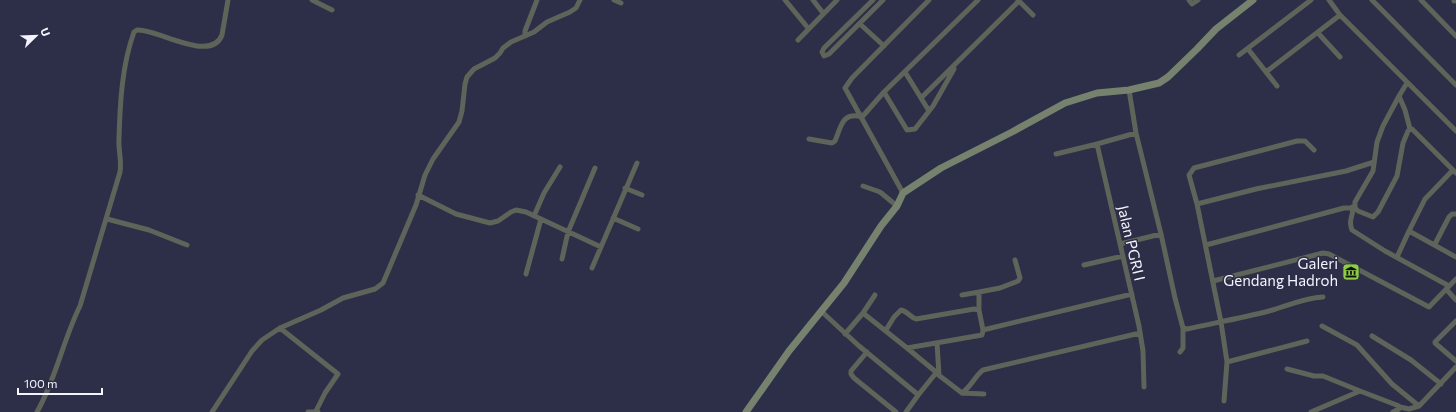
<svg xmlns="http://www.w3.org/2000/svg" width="1456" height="412" font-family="Commissioner,sans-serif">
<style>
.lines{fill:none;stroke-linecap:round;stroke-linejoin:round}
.street{stroke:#5e6459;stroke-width:5}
.secondary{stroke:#76816e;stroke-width:7}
.labels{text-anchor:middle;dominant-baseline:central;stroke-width:3;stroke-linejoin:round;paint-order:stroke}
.street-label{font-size:15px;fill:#f3f4fd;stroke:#2d2e47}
.poi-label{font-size:15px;fill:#f3f4fd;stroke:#2d2e47;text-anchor:end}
</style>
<rect width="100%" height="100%" fill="#2d2e47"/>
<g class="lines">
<!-- street -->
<path class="street" d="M 312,0 L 332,10
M 614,0 L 621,3
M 785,0 L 808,28
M 813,0 L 823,13
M 873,0 L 824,48 L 822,52 L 824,56 L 829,54 L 883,0
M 1018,0 L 1033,15
M 1189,0 L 1192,4 L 1198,0
M 1329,0 L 1340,15 L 1456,131
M 1372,0 L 1456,85
M 1421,0 L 1456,36
M 1454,1 L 1456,1
M 860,24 L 884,46
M 1318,33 L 1340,57
M 525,36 L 525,31 L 537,0
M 798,40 L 837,0
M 1248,49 L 1277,86
M 1239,55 L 1311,0
M 905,72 L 929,111
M 1266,72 L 1340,15
M 1129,90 L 1136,133 L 1161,234
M 884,92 L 907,130 L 915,129 L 933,106 L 954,69
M 1399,96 L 1405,110 L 1410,129
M 921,98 L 1019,1
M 862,117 L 884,92 L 978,0
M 1136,133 L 1097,144 L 1139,326 L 1143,351 L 1144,387
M 809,139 L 832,143 L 835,141 C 841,127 842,111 862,117
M 1056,154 L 1097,144
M 1453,170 L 1425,199 L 1409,231 L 1456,257
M 863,186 L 880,192 L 897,206
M 625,188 L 642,195
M 903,193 L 845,88 L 852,78 L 929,0
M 418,195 L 456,214 L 490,223 L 498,221 L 511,212 L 516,210 L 526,212 L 601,247
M 1197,204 L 1256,189 L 1346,171 L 1374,162
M 1352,207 C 1355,216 1347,218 1352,230 L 1385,251 L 1449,286
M 1355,208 L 1355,202 L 1373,171 L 1377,142 L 1383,126 L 1399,96 L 1407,83
M 534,216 L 544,193 L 560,167
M 613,218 L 638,229
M 107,219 L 149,230 L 187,245
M 1120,244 L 1161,234 L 1175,298 L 1183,328 L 1187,329 C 1214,323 1242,318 1269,311 C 1287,306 1304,298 1323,297
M 1435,244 L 1449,217 L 1452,214 L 1456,214
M 1206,245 L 1344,208 L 1355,208 L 1358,211 L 1373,217 L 1378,212 L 1397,176 L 1403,143 L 1408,131 L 1410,129 L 1412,129 L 1456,173
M 1397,257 L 1409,231
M 562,259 L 568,232 L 595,168
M 1084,265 L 1123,256
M 592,268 L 637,163
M 526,274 L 541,219
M 1213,281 L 1323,253 L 1329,254 L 1429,307 L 1456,279
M 1446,289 L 1456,300
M 962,295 L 979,292
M 979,310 L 979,292 L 1000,288 L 1018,281 L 1020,278 L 1015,260
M 821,311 L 859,346 L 916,393 L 919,394 L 936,373 L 936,372 L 907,348
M 863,313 L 907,348 L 982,335 L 983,330 L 979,310 L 974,309 L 916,319 C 910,317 907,311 901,310 L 894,317 L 886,330
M 1456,321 L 1435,342 L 1435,343 L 1456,361
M 1322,326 L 1357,345 L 1392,384 L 1419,406
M 280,328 L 338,374 L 325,393 L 316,411
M 983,330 L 1132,294
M 845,334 L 863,313 L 875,295
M 1372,336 L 1411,360 L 1441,384
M 937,343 L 939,375
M 867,352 L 851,371 L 851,374 L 854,378 L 896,412
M 1180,352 L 1183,348 L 1183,328
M 1227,362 L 1307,341
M 1287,369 L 1314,376 L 1323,376 L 1360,391
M 936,373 L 962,393 L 984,394
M 962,393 C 972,386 974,377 983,370 L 1140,333
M 1224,401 L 1227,362 L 1221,322 L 1197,204 L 1189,175 L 1194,168 L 1297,141 L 1305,141 L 1314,150
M 1400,407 L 1409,409 L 1419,406 L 1456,367
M 37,412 C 56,379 63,340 80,306 L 120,172 C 122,160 118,150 119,138 C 120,103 122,65 134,32 L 137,30 C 156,28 211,64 222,35 L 228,0
M 212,412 L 252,351 L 262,340 L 280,328 L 321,310 L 343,298 L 375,289 L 383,283 L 416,205 L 425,175 L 433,159 L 459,122 L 462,111 L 465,84 L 467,77 L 474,69 L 495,58 L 500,53 L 503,48 L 511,42 L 534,32 L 547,22 L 570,12 L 576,8 L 580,0
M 308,412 L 318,412
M 906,412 L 919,394
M 1311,412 L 1360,391 L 1399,406 L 1399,409 L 1393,412"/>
<!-- secondary -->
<path class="secondary" d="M 746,412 L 789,351 L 844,283 L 881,226 L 897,206 L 903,193 L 941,168 L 1012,132 L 1065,103 L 1097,93 L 1129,90 L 1159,83 L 1168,77 L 1197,49 L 1216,29 L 1253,0"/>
</g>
<!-- icons -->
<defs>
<g id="museum-square" transform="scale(0.9)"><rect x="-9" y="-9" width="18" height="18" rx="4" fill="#8dce44" stroke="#2d2e47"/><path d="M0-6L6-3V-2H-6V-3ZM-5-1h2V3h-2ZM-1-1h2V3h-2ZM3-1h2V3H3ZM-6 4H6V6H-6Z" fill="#111"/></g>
</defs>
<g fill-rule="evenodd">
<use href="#museum-square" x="1351" y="272"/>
</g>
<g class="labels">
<!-- street labels -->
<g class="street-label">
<text transform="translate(1132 243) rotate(77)">Jalan PGRI I</text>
</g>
<!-- poi labels -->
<g class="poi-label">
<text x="1338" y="263">Galeri<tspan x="1338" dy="17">Gendang Hadroh</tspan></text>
</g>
</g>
<!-- north arrow -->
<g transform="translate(36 36) rotate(67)" stroke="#2d2e47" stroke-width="3" paint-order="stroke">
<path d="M0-3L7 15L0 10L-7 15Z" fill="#f3f4fd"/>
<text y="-6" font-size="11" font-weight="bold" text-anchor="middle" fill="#f3f4fd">U</text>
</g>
<!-- scale -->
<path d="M18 388v6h84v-6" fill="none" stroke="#f3f4fd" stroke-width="2"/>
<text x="24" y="388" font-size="12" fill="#f3f4fd" stroke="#2d2e47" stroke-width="3" paint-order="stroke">100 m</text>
</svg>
